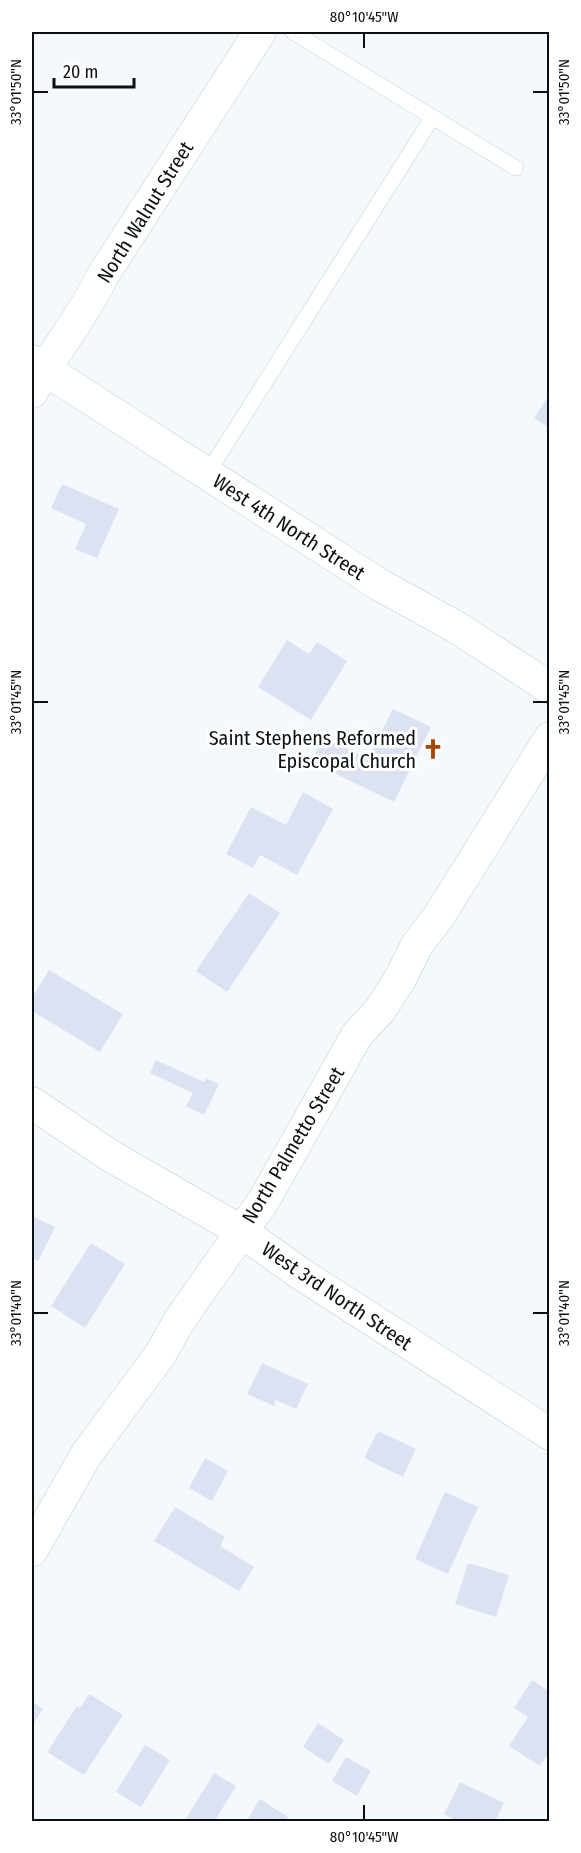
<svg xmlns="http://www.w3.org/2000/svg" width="581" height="1853" font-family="'Fira Sans Condensed',sans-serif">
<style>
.building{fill:#dde2f2}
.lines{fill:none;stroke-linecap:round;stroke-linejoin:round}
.service-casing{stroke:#bdccd7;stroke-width:16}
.minor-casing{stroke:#bdccd7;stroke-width:33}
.service{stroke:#fff;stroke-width:15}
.minor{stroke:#fff;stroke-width:32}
.ticks{fill:none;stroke:#0b1014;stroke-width:2}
.labels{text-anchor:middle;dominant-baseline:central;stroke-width:6;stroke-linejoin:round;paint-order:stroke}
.street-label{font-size:20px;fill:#0b1014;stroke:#fff}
.poi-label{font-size:20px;fill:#0b1014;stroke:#fff;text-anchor:end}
.neatline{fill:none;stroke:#0b1014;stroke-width:2}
.ticks-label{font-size:15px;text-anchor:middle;fill:#0b1014}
</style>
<rect width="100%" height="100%" fill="#f3f9fd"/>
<!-- building -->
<path class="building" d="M 550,394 L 550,428 L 534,418 Z
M 62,484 L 119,509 L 97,558 L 75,549 L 86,524 L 51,508 Z
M 287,640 L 309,654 L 317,642 L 347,661 L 311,720 L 258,687 Z
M 393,709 L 431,727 L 394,802 L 311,762 L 323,737 L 368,759 Z
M 303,792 L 333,809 L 297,875 L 260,855 L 253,868 L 226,854 L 251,807 L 286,825 Z
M 249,893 L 280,913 L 227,992 L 196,971 Z
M 49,970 L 123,1014 L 100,1052 L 32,1011 L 32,998 Z
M 156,1060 L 204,1082 L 206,1078 L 219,1084 L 204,1115 L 186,1106 L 193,1093 L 150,1073 Z
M 32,1216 L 55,1227 L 38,1261 L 32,1258 Z
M 91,1243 L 125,1264 L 85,1328 L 51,1306 Z
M 262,1363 L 308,1384 L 296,1409 L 276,1400 L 274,1406 L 247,1394 Z
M 378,1431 L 416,1449 L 403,1477 L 364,1458 Z
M 205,1458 L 228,1471 L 212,1501 L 189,1488 Z
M 445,1492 L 478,1507 L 448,1574 L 415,1559 Z
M 175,1507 L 225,1537 L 220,1546 L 254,1567 L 239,1591 L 154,1541 Z
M 468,1563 L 509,1575 L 496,1617 L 455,1604 Z
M 532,1680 L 550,1692 L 550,1751 L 540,1766 L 509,1746 L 528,1717 L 514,1708 Z
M 89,1694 L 123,1715 L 84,1775 L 47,1752 L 77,1706 L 80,1708 Z
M 32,1701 L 43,1709 L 32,1726 Z
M 318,1723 L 344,1740 L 329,1764 L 303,1747 Z
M 145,1745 L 170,1760 L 141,1807 L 116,1792 Z
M 346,1757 L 371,1771 L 357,1796 L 332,1781 Z
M 214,1773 L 236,1786 L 214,1822 L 184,1822 Z
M 460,1782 L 504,1803 L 495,1822 L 459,1822 L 444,1814 Z
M 260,1799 L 288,1817 L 285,1822 L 246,1822 Z"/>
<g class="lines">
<!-- service casing -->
<g class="service-casing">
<path id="service" d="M 293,32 L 516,168
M 207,474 L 432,118"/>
</g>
<!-- minor casing -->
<g class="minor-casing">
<path id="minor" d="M 32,361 L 380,585 L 456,627 L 550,688
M 32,392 C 53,352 83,317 103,275 L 260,32
M 32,1103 L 109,1155 L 241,1231 L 298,1272 L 550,1434
M 32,1550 L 86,1455 L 160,1355 L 179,1321 L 264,1200 L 357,1035 L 380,1010 L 400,979 L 417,945 L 439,916 L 550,738"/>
</g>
<!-- service -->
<use href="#service" class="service"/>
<!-- minor -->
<use href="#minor" class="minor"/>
</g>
<!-- ticks -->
<path class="ticks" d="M 364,33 L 364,48M 33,92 L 48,92M 533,92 L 548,92M 33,702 L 48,702M 533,702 L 548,702M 33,1313 L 48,1313M 533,1313 L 548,1313M 364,1805 L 364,1820"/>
<!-- icons -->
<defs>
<g id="church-bare" transform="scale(1.62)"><path d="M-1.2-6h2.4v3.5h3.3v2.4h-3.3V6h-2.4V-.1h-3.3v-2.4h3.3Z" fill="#a84800" stroke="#fff" stroke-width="2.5" paint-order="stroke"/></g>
</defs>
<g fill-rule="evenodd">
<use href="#church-bare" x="433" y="749"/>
</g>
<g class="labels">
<!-- street labels -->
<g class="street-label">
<text transform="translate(145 212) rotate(-58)">North Walnut Street</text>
<text transform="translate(289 527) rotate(33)">West 4th North Street</text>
<text transform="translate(293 1145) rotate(-59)">North Palmetto Street</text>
<text transform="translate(337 1296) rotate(34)">West 3rd North Street</text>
</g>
<!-- poi labels -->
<g class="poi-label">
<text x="416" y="738">Saint Stephens Reformed<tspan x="416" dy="23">Episcopal Church</tspan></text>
</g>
</g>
<!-- border -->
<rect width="581" height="1853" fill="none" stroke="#ffffff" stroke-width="66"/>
<!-- scale -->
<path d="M54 78v9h80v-9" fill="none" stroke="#0b1014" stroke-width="3"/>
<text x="63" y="78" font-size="18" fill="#0b1014" stroke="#ffffff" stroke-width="4.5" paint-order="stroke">20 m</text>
<rect x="33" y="33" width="515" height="1787" class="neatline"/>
<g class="ticks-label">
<text x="364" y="22">80°10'45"W</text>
<text transform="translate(16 92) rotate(-90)" y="5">33°01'50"N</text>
<text transform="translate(564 92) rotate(-90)" y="5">33°01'50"N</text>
<text transform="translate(16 702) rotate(-90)" y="5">33°01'45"N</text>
<text transform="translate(564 702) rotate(-90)" y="5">33°01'45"N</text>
<text transform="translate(16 1313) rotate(-90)" y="5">33°01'40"N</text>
<text transform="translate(564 1313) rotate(-90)" y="5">33°01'40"N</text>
<text x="364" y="1842">80°10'45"W</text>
</g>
</svg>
